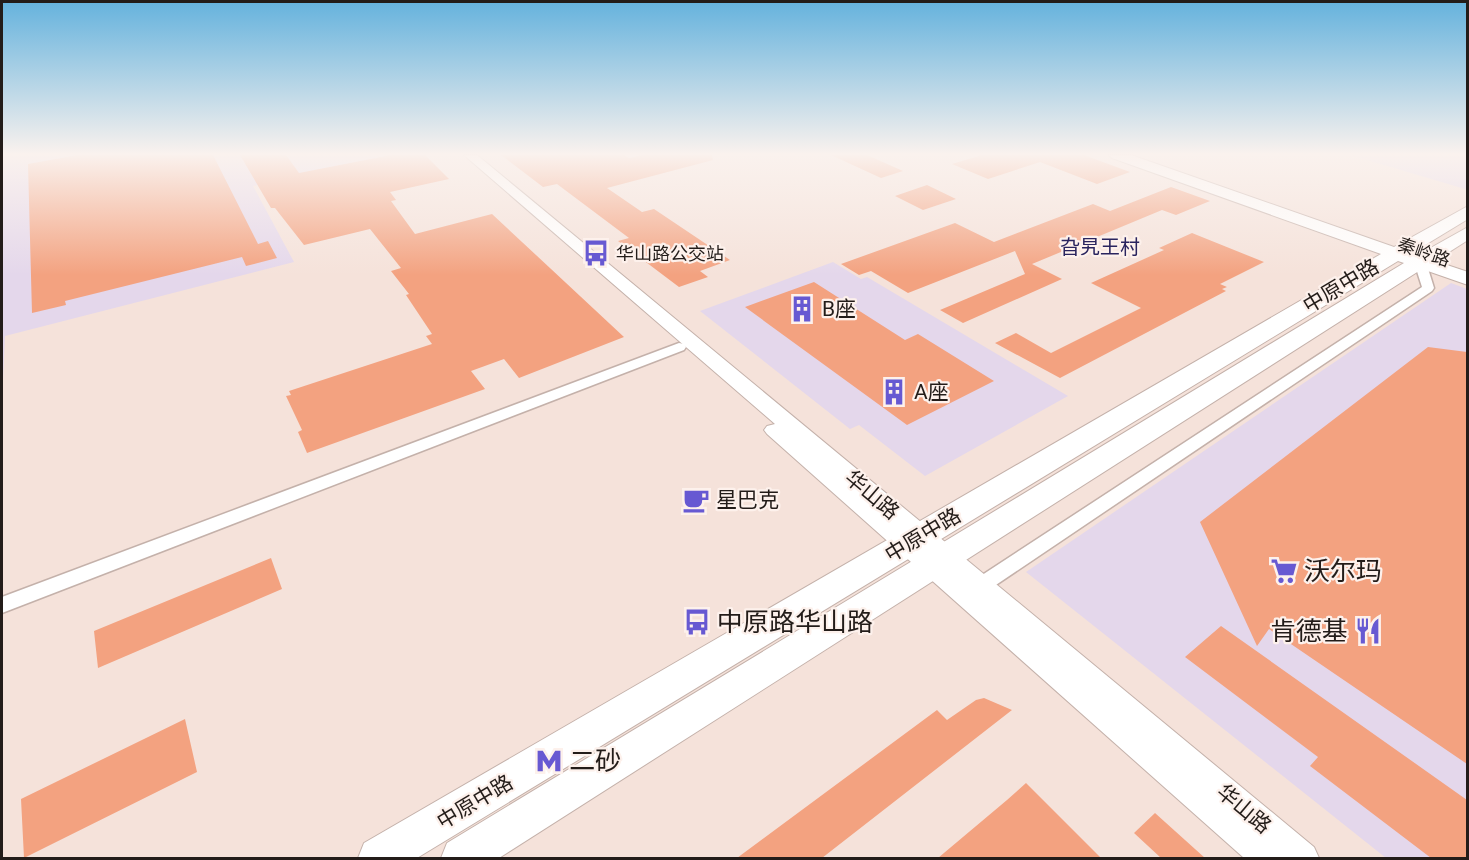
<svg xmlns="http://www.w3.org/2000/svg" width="1469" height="860" font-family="Roboto,'Noto Sans SC',sans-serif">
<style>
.commercial{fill:#e4d7eb}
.building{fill:#f3a280}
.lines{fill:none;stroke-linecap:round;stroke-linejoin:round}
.minor-casing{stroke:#c4b1aa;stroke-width:3}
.tertiary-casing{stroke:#c4b1aa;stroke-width:2}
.primary-casing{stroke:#c4b1aa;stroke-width:2}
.minor{fill:#fff;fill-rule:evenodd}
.tertiary{fill:#fff;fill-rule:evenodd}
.primary{fill:#fff;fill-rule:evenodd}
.labels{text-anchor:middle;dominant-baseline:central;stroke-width:4.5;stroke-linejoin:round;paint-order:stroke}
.far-street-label{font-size:18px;fill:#231c19;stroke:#fdf1ec}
.far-poi-label{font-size:18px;fill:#231c19;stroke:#fdf1ec;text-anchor:start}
.far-quarter-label{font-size:20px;fill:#2a245e;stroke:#fdf1ec}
.street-label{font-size:21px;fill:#231c19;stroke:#fdf1ec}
.poi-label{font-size:21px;fill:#231c19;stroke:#fdf1ec;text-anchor:start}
.near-poi-label{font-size:26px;fill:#231c19;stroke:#fdf1ec;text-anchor:start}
</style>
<rect width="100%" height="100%" fill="#f5e2da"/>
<!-- commercial -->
<path class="commercial" d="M 2,155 L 399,155 L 253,186 L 294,262 L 5,336 L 2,402 Z
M 1350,155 L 1467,155 L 1467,187 L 1465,189 Z
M 833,262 L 861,279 L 867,277 L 1068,396 L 925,476 L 859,425 L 850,429 L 700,311 Z
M 1451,283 L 1467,289 L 1467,858 L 1386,858 L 1026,572 Z"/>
<!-- building -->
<path class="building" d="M 78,155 L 213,155 L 258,244 L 268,241 L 277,258 L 246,266 L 242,257 L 65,301 L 66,305 L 32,313 L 28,164 Z
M 240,155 L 286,155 L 299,173 L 391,155 L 425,155 L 449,179 L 390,192 L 396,200 L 391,201 L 415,234 L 492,214 L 624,337 L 519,378 L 504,359 L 471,371 L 485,389 L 307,453 L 298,432 L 302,430 L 286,396 L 291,395 L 289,391 L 432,344 L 426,336 L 432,334 L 406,295 L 409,294 L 391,271 L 401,268 L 370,229 L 304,245 L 275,208 L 271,208 Z
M 501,155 L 624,155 L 629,158 L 643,155 L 712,155 L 713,160 L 607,188 L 642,212 L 654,209 L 730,260 L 700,271 L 708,277 L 679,287 L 618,241 L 629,238 L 557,184 L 543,187 Z
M 831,155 L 867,155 L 903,171 L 881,178 Z
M 982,155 L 1084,155 L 1130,172 L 1097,184 L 1040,162 L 988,179 L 952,164 Z
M 927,185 L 956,199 L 923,210 L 895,196 Z
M 1171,187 L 1210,201 L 1176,215 L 1162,210 L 1032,264 L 1062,279 L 963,323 L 940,310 L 1025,274 L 1015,251 L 908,293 L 871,271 L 859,275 L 841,264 L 955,223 L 994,242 L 1093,204 L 1110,211 Z
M 1192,233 L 1264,262 L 1220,284 L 1227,287 L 1222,289 L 1226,291 L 1060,378 L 995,343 L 1016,333 L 1051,353 L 1141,308 L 1091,283 L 1164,250 L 1159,248 Z
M 814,282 L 905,340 L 918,334 L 994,381 L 907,425 L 745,307 Z
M 1428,347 L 1467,352 L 1467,764 L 1269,629 L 1257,646 L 1200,522 Z
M 271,558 L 282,589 L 98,668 L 94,631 Z
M 1221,626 L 1467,800 L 1467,858 L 1431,858 L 1310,766 L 1318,757 L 1185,657 Z
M 984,698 L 1012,710 L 822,858 L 737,858 L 937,710 L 947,720 L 976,700 Z
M 185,719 L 197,772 L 24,858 L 21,799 Z
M 1026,783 L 1101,858 L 938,858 L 1007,800 Z
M 1155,813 L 1205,858 L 1161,858 L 1134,833 Z"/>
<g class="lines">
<!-- minor casing -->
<g class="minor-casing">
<path id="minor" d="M 1420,259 L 1426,262 L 1434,288 L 1432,291 L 987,591 L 980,593 L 973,591 L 971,586 L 973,581 L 1422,287 L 1414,262 Z
M 679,343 L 684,344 L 686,347 L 684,350 L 2,613 L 2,597 Z"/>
</g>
<!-- tertiary casing -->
<g class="tertiary-casing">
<path id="tertiary" d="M 464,155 L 477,155 L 1314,847 L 1319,858 L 1244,858 L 767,434 L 764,430 L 767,426 L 775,424 Z"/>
</g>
<!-- primary casing -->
<g class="primary-casing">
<path id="primary" d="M 1109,155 L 1131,155 L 1394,247 L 1468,206 L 1468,219 L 1412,253 L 1418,255 L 1468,227 L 1468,240 L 1435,261 L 1468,272 L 1468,285 L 1422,269 L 499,858 L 441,858 L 447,843 L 1404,263 L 1398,261 L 417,858 L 358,858 L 364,843 L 1381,254 L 1112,158 Z"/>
</g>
<!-- minor -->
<use href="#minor" class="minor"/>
<!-- tertiary -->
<use href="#tertiary" class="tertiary"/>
<!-- primary -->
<use href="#primary" class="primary"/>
</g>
<!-- sky -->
<linearGradient id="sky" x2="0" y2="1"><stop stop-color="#64b2dd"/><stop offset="0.56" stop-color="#faf2ee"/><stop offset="1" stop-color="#faf2ee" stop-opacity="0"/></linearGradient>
<rect width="1469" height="275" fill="url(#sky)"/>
<!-- icons -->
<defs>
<g id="bus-bare" transform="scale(2.07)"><path d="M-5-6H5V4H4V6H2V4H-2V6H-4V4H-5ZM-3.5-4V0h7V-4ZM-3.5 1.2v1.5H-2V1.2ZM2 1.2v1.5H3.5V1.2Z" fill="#6759d2" stroke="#fdf1ec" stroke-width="2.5" paint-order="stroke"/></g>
<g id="building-bare" transform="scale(2.07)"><path d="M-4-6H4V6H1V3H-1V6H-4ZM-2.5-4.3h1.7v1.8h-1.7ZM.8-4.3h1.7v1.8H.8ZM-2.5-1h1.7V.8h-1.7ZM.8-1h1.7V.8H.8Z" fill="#6759d2" stroke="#fdf1ec" stroke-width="2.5" paint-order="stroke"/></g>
<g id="cafe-bare" transform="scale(2.07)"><path d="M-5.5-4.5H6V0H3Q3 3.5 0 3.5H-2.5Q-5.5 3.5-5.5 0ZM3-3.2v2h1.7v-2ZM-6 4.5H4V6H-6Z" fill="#6759d2" stroke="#fdf1ec" stroke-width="2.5" paint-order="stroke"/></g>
<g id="supermarket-bare" transform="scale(2.07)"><path d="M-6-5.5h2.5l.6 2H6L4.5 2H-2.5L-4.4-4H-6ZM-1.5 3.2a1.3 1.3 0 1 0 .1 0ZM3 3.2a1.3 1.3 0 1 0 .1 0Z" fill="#6759d2" stroke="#fdf1ec" stroke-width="2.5" paint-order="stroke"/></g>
<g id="restaurant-bare" transform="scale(2.07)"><path d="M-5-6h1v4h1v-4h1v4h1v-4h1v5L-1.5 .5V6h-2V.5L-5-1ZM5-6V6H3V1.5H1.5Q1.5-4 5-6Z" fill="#6759d2" stroke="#fdf1ec" stroke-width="2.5" paint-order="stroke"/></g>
<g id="metro-bare" transform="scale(2.07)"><path d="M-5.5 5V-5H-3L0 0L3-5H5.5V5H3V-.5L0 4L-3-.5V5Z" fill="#6759d2" stroke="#fdf1ec" stroke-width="2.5" paint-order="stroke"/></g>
</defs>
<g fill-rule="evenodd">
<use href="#bus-bare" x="596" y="253"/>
<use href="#building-bare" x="802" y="309"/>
<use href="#building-bare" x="894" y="392"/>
<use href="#cafe-bare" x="696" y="500"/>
<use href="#supermarket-bare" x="1284" y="571"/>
<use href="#bus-bare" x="697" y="622"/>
<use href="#restaurant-bare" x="1368" y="631"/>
<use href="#metro-bare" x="549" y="761"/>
</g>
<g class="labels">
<!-- far-street labels -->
<g class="far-street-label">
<text transform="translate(1424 252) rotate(19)">秦岭路</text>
</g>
<!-- far-poi labels -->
<g class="far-poi-label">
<text x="616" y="253">华山路公交站</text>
</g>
<!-- far-quarter labels -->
<g class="far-quarter-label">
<text x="1100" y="247">旮旯王村</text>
</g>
<!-- street labels -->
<g class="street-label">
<text transform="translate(1341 286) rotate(-31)">中原中路</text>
<text transform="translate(872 495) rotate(40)">华山路</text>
<text transform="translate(923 535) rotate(-31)">中原中路</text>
<text transform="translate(475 802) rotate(-31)">中原中路</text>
<text transform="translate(1244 809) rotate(40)">华山路</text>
</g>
<!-- poi labels -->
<g class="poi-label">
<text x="822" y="309">B座</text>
<text x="914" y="392">A座</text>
<text x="716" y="500">星巴克</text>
</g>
<!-- near-poi labels -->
<g class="near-poi-label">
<text x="1304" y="571">沃尔玛</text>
<text x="717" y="622">中原路华山路</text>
<text x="1348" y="631" text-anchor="end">肯德基</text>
<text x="569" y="761">二砂</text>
</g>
</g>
<!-- border -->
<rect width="1469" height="860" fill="none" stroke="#231c19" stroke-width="6"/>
</svg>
